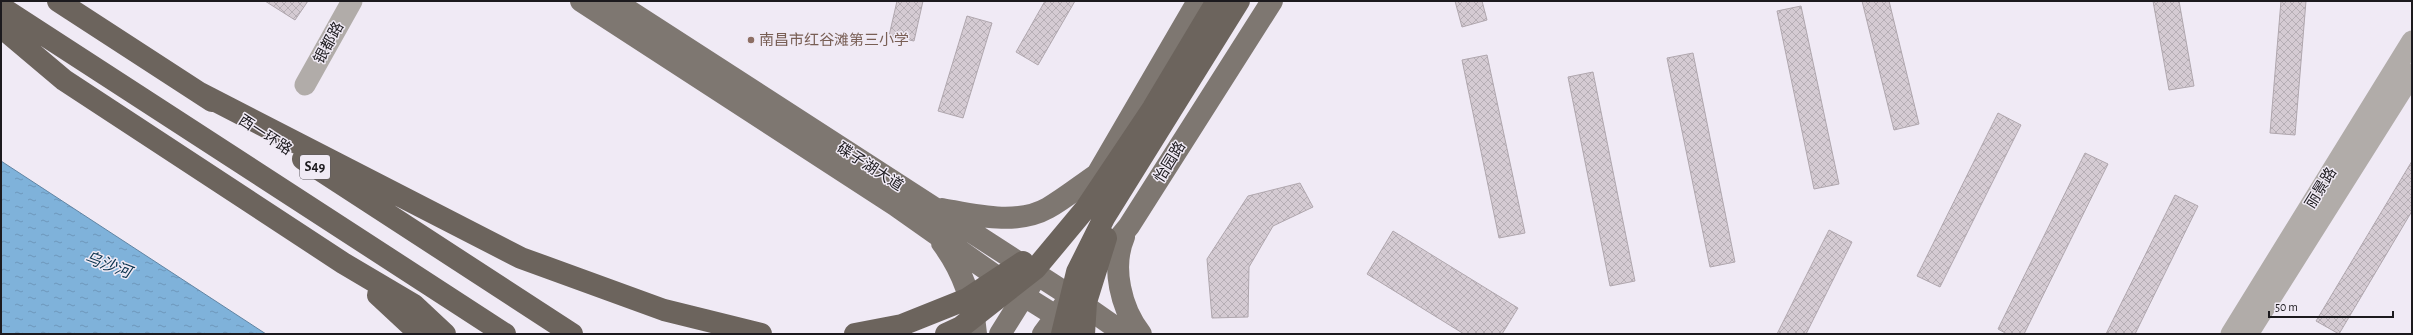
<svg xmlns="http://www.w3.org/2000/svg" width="2413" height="335" font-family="'Alegreya Sans','Noto Sans SC',sans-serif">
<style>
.water{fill:url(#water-ripples);stroke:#6184a2}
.building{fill:url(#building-cross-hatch);stroke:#b0a7ae}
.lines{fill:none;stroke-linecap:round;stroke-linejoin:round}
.minor{stroke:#b1aca9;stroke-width:21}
.major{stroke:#7e7771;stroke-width:22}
.highway{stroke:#6c645d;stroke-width:22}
.highway-bridge{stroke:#6c645d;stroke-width:22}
.education-dot{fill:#8d6e63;stroke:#f0eaf5;stroke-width:1.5}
.labels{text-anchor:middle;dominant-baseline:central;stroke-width:3;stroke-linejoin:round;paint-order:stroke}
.shield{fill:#f0eaf5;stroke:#5c585e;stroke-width:1}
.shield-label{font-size:14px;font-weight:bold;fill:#1c1a1e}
.education-label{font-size:15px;fill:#785e54;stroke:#f0eaf5;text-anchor:start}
.street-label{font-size:15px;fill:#1c1a1e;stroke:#f0eaf5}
.water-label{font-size:16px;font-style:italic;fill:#06304b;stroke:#f0eaf5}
</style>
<defs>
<pattern id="water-ripples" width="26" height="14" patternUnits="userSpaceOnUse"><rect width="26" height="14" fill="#7fb2da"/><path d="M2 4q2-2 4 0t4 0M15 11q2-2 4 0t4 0" fill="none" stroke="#6d98bb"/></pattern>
<pattern id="building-cross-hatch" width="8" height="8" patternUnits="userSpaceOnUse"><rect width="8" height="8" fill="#d5cbd3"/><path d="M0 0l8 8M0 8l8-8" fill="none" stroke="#b6aeb5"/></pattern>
</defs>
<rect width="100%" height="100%" fill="#f0eaf5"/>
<!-- water -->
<path class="water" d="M 1,161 L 266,334 L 1,334 Z"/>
<!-- building -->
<path class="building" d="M 265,1 L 308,1 L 295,20 Z
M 897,1 L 923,1 L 914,41 L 889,36 Z
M 1045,1 L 1075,1 L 1038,65 L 1016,52 Z
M 1455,1 L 1482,1 L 1487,20 L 1462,27 Z
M 1862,1 L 1889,1 L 1919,124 L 1894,130 Z
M 2153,1 L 2179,1 L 2194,86 L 2169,90 Z
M 2281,1 L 2306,1 L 2295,135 L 2270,133 Z
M 1801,6 L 1839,184 L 1814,189 L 1777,11 Z
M 967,16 L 992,23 L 963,118 L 938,111 Z
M 1693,53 L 1735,262 L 1710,267 L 1667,58 Z
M 1487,55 L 1525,233 L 1499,238 L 1462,60 Z
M 1593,72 L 1635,281 L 1610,286 L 1568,77 Z
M 1998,113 L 2021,125 L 1940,287 L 1917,276 Z
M 2085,153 L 2108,164 L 2024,334 L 2007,334 L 1998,329 Z
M 2412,161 L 2412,211 L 2339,334 L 2316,321 Z
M 1300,183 L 1313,207 L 1273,226 L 1249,267 L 1248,317 L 1212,318 L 1207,259 L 1248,196 Z
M 2175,195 L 2198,206 L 2135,334 L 2106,334 Z
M 1829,230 L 1852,242 L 1806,334 L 1777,334 Z
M 1393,231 L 1518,308 L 1502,334 L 1464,334 L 1367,274 Z"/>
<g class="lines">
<!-- minor -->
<path class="minor" d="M 305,85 L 352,1
M 2231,334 L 2412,41
M 2248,334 L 2412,74"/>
<!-- major -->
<path class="major" d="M 581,1 L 895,205 L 1024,296 L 1080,331
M 614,1 L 1072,297 L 1125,334
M 1092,183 L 1198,1
M 942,209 C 975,215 1016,226 1048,208 C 1065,198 1080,186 1096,175
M 1124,237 C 1111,267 1121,309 1141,334
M 942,243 C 963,271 973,300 976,334
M 1097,265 L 1129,226 L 1272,1
M 1000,334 L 1032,283
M 1043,334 L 1065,304"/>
<!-- highway -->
<path class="highway" d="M 58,1 L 212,101
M 1,7 L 505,334
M 1,27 L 64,80 L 343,263 L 414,305 L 445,334
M 200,93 L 521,258 L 664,310 L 761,334
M 303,159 L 572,334
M 378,295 L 420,334"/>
<!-- highway-bridge -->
<path class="highway-bridge" d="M 855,334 L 902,325 L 967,299 L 1023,262
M 946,334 L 961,327 L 1036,268 L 1086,208 L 1153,108 L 1217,1
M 1062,334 L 1077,272 L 1104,218 L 1239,1
M 1084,334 L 1086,302 L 1106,238"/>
</g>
<!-- markers -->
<circle class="education-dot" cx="751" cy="40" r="4"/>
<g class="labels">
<!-- shield labels -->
<rect class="shield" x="300" y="155" width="30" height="24" rx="3"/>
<g class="shield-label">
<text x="315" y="167">S49</text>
</g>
<!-- education labels -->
<g class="education-label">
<text x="759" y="40">南昌市红谷滩第三小学</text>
</g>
<!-- street labels -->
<g class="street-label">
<text transform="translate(329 43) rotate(-61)">银都路</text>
<text transform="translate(265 135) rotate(33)">西一环路</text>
<text transform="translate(1170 162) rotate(-58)">怡园路</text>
<text transform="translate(870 167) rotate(33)">碟子湖大道</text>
<text transform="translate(2321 188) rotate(-58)">丽景路</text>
</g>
<!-- water labels -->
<g class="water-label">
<text transform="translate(108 265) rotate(20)">乌沙河</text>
</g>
</g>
<!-- border -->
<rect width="2413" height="335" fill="none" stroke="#1c1a1e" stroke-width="4"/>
<!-- scale -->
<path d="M2269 311v6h124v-6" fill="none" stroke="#1c1a1e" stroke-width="2"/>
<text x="2275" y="311" font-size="12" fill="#1c1a1e" stroke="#f0eaf5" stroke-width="3" paint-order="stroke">50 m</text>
</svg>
